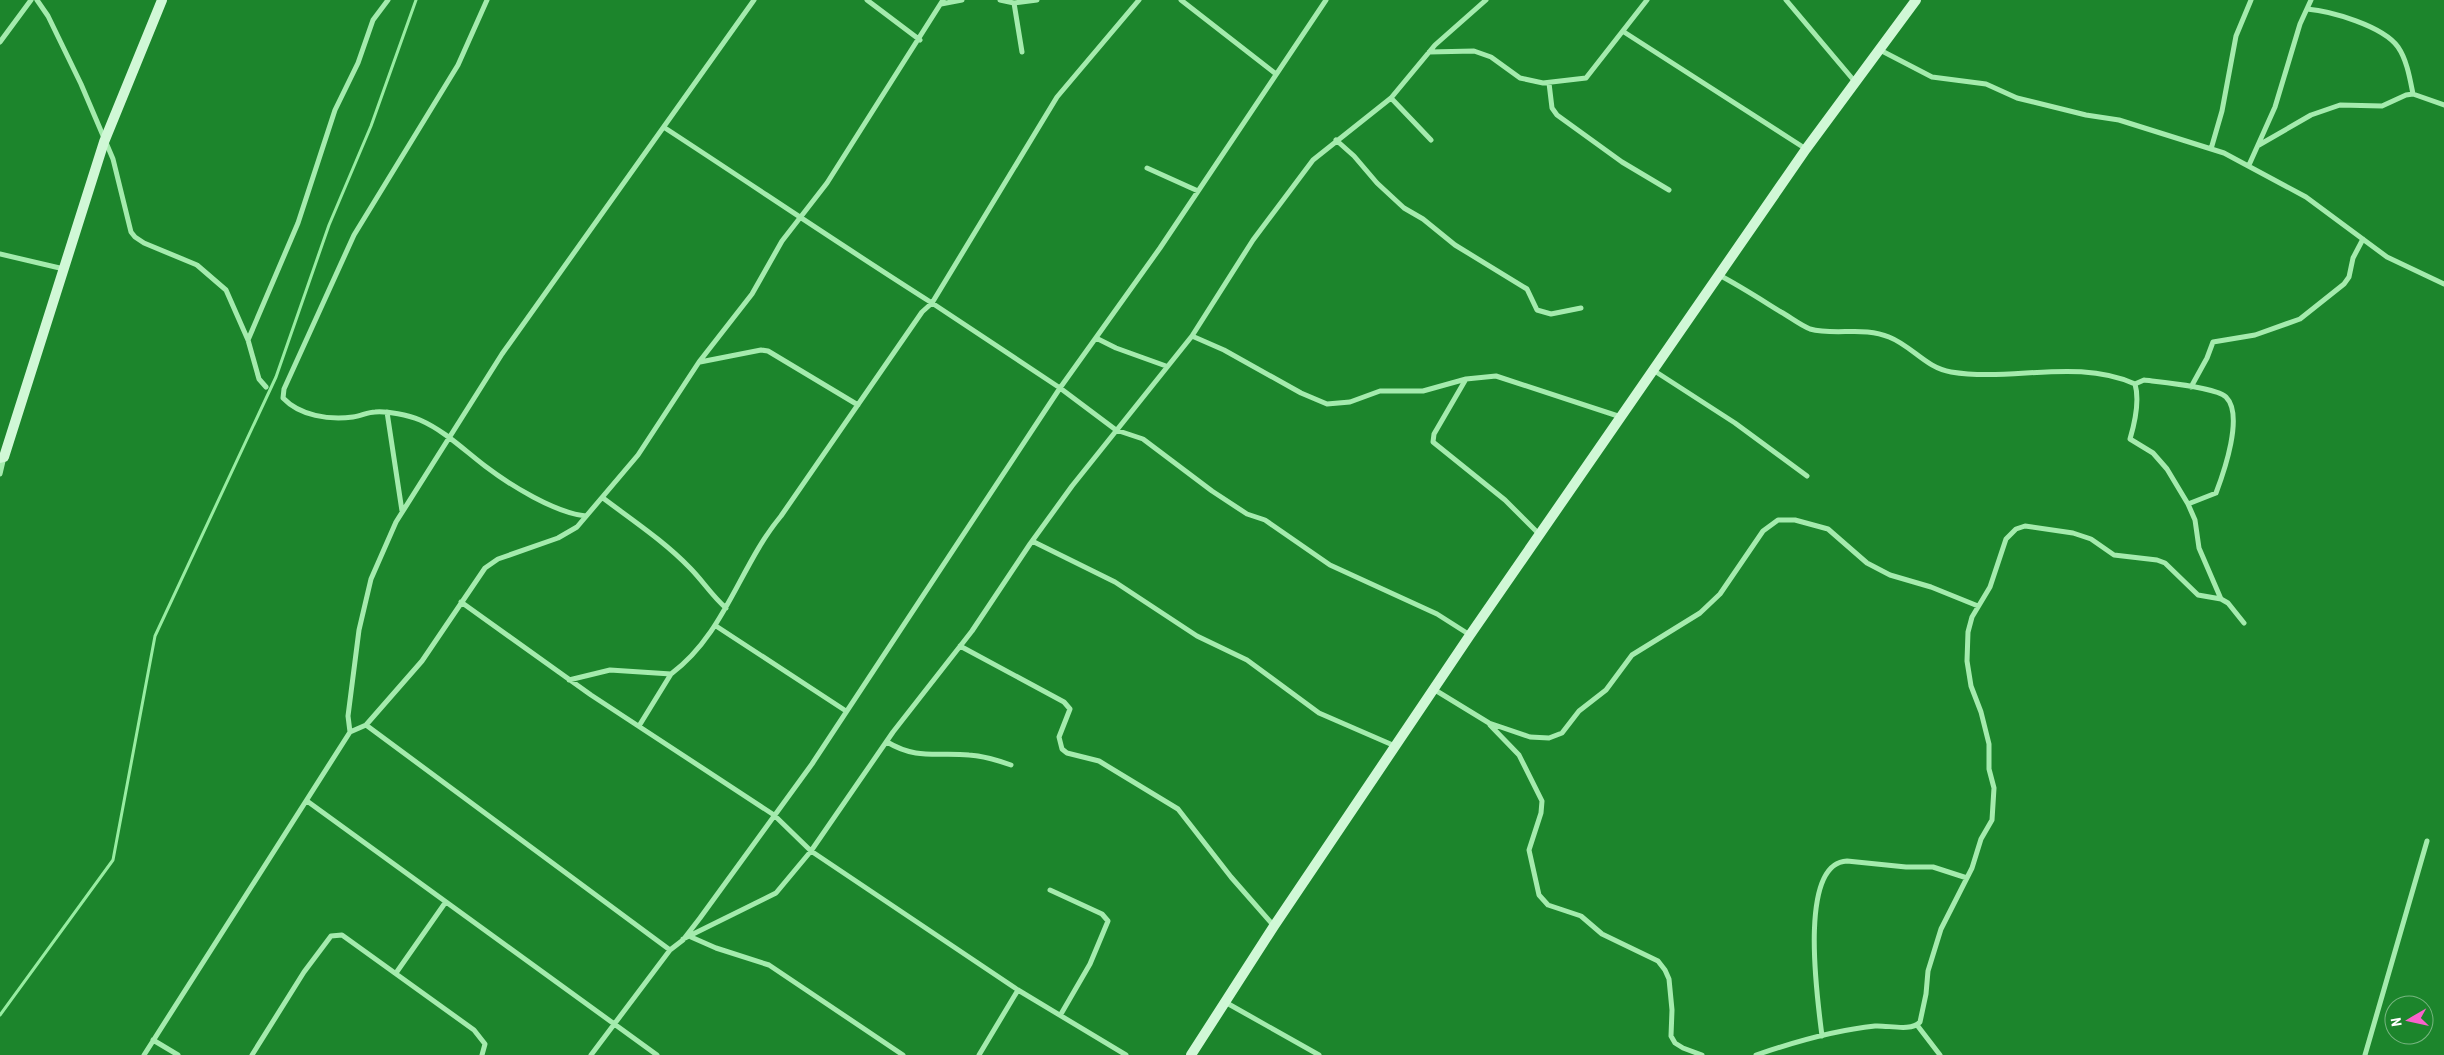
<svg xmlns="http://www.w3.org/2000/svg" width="2444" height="1055" font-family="'Roboto Condensed',sans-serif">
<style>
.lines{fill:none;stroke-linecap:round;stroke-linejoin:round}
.stream{stroke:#97eda1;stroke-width:3}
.street{stroke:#a4ebad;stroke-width:5}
.secondary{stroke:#d0f8d6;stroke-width:10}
</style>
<rect width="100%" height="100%" fill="#1c852c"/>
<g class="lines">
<!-- stream -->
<path class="stream" d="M 0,1015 L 113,860 L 155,636 L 276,377 L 329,225 L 371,126 L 416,0"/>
<!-- street -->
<path class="street" d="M 37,0 L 48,16 L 81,84 L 113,159 L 131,232 L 135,237 L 144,243 L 197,265 L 226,290 L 248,340 L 259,379 L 266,387
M 487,0 L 458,65 L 354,235 L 284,389 L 283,398 C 300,416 329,420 353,417 C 361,416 368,412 375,412 C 388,411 408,415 420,420 C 445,431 464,450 485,466 C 510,485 555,513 586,516
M 867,0 L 920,40
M 1000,0 L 1014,3 L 1037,0
M 1181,0 L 1276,74
M 1786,0 L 1856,83
M 1014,3 L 1022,52
M 941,4 L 962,0
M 2307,9 C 2331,11 2383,26 2398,47 C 2407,60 2410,79 2413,94
M 1624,32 L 1806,149
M 0,42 L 31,0
M 1880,50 L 1932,77 L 1986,84 L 2017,98 L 2086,115 L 2119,120 L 2224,153 L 2306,197 L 2387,257 L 2444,284
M 1429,52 L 1474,51 L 1491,57 L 1520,78 L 1543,83 L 1586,78 L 1647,0
M 1549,83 L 1552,108 L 1557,115 L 1622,162 L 1669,190
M 1391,98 L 1431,140
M 665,128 C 754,186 842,246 932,303 L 1057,97 L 1139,0
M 1336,140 L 1354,156 L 1377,183 L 1404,208 L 1423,219 L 1455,245 L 1527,289 L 1537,310 L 1551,314 L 1581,308
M 2259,145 L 2311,115 L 2340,105 L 2382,106 L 2406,95 L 2413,94 L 2444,105
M 2211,149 L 2222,111 L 2236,36 L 2251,0
M 2249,165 L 2275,107 L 2300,24 L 2311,0
M 1147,168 L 1198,191
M 0,254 L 64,269
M 1719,275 C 1740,286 1760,299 1781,312 C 1790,317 1800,325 1810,329 C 1835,336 1864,326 1889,337 C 1912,346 1926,368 1951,372 C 2012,382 2076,358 2135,384 C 2140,401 2135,422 2130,439 L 2153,453 L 2167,469 L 2188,504 L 2195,520 L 2199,548 L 2221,599 L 2228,603 L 2244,623
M 1192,336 L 1224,350 L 1301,393 L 1327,404 L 1350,402 L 1380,391 L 1423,391 L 1466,379 L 1496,376 L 1621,417
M 1096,338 L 1116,348 L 1166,366
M 248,340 L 298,223 L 335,110 L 358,63 L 373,20 L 388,0
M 700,362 L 761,350 L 768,351 L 858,405
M 1653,370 L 1735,423 L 1807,476
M 1466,379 L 1434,434 L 1433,442 L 1505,500 L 1539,534
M 2135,384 L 2144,380 C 2160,382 2216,387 2226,397 C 2244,415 2224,472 2216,493 L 2188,504
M 2191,387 L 2207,358 L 2213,342 L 2255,335 L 2300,319 L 2344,284 L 2349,277 L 2353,258 L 2363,239
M 387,412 L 402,511
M 0,474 L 4,457
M 603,498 C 632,520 664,541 690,568 C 703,581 712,596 726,608
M 1032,541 L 1115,582 L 1197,636 L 1247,660 L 1319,713 L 1395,746
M 461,602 L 591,695 L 774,815 L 811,851 L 1018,990 L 1126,1055
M 716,626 L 846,711
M 960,646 L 1064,702 L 1070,709 L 1059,737 L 1062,749 L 1067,753 L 1099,761 L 1178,809 L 1231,877 L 1274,926
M 569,680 L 610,670 L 671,674 C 725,634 740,565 781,516 L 922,312 L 932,303 L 1060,388 L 1116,430 L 1143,439 L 1212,491 L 1247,514 L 1265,520 L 1330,565 L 1437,614 L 1470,635
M 1435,690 L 1489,723 L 1530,737 L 1549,738 L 1562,733 L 1579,711 L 1606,690 L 1632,655 L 1700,613 L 1720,594 L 1763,531 L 1778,520 L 1795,520 L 1828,529 L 1867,563 L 1890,575 L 1931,587 L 1978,606
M 366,725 L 422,661 L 485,568 L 498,559 L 558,538 L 577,527 L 638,455 L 699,362 L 752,294 L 782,241 L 827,183 L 943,0
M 1490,725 L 1519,755 L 1542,801 L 1541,813 L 1529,850 L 1539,895 L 1548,905 L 1581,916 L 1602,934 L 1658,961 L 1665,970 L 1669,979 L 1672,1010 L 1671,1036 L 1675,1043 L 1683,1048 L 1702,1055
M 639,726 L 671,674
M 350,732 L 348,716 L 359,630 L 371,579 L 396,522 L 502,354 L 754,0
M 887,742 C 917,760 937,752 969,755 C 984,756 997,760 1011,765
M 307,801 L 657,1055
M 1050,890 L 1102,914 L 1108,921 L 1090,964 L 1061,1014
M 691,937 L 716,948 L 769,965 L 903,1055
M 683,939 L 776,893 L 811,851 L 893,732 L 972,631 L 1030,544 L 1072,486 L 1192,336 L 1253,240 L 1313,160 L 1391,98 L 1435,45 L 1486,0
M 396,973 L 445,903
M 1225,1002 L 1319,1055
M 1917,1025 L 1940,1055
M 1822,1036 C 1818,1003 1797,863 1847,861 L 1906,867 L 1933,867 L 1967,878
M 153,1040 L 178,1055
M 144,1055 L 350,732 L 366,725 L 670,950
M 252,1055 L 304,972 L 331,936 L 342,935 L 474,1030 L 485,1044 L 482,1055
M 591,1055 L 670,950 L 683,940 L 700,918 L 812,764 L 1060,388 L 1160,248 L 1326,0
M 979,1055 L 1018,990
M 1756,1055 C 1794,1042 1835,1030 1875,1026 C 1888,1025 1911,1032 1920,1022 L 1926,994 L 1928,971 L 1941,929 L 1972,868 L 1981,839 L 1992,820 L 1994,788 L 1989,769 L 1989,744 L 1981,712 L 1971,686 L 1967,661 L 1968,632 L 1972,617 L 1990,587 L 2006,539 L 2016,529 L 2025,526 L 2073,533 L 2091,539 L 2114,555 L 2157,560 L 2165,563 L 2198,595 L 2221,599
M 2365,1055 L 2427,841"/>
<!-- secondary -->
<path class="secondary" d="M 0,458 L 4,457 L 104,142 L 162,0
M 1191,1055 L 1274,926 L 1470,635 L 1806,149 L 1916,0"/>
</g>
<!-- north arrow -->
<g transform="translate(2409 1020) rotate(261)"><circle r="24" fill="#1c852c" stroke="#77b680"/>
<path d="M0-4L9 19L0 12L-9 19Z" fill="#fb62cd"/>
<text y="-8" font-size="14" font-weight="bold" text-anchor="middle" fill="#ffffff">N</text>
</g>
</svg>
